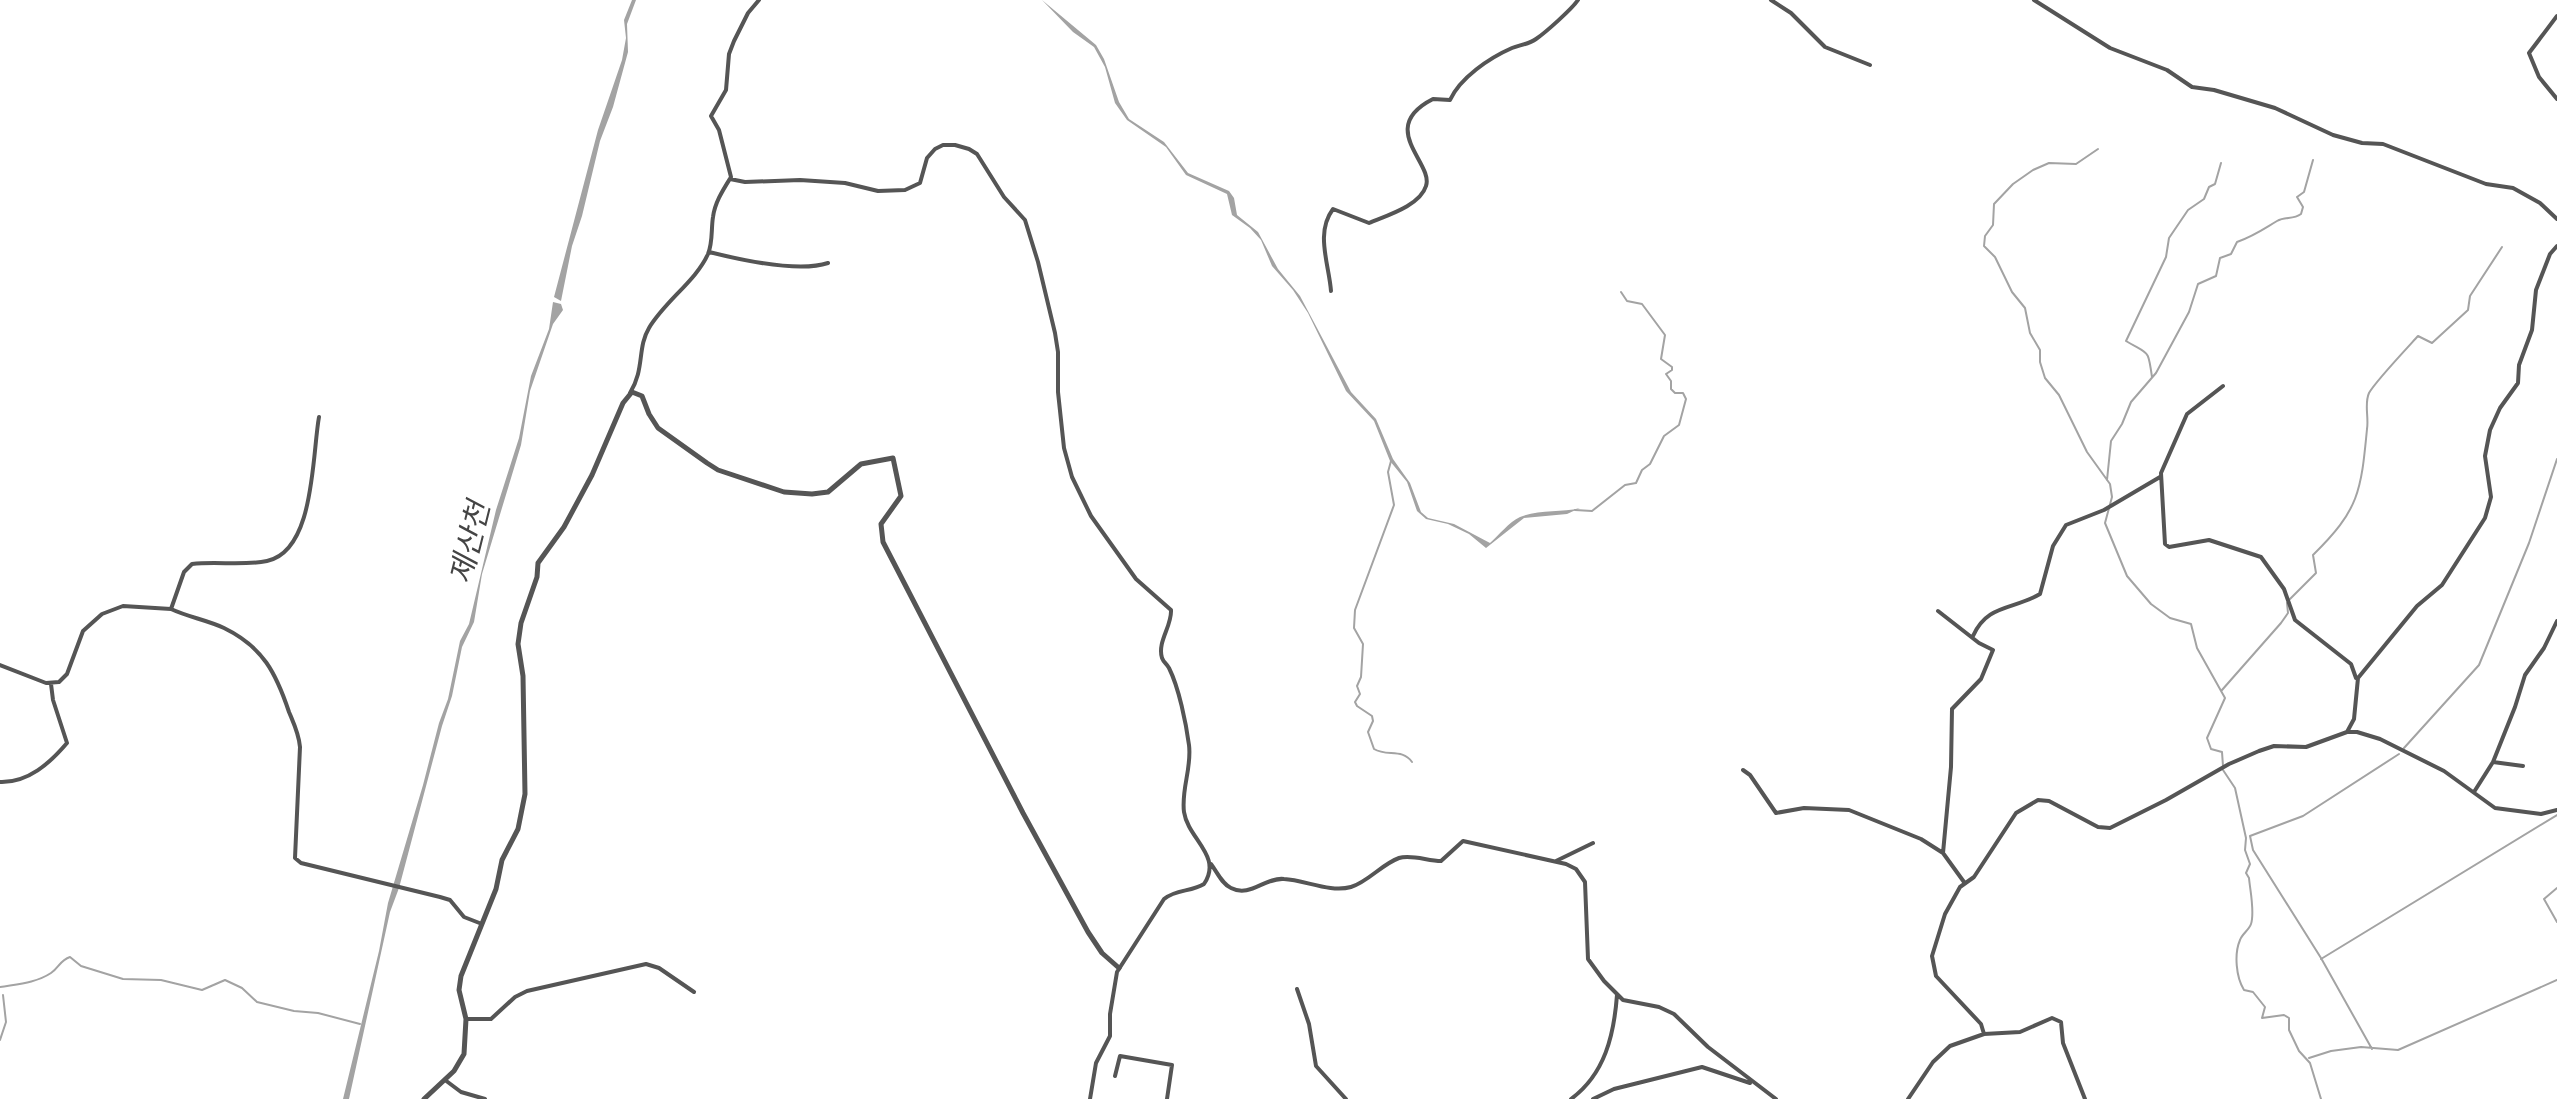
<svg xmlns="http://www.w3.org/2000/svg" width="2557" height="1099" font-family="'Alegreya Sans','Noto Sans KR',sans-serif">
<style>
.water{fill:#a3a3a3}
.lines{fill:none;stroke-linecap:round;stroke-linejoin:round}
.stream{stroke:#a3a3a3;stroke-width:2}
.minor{stroke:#555;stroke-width:4}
.tertiary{stroke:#555;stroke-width:5}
.labels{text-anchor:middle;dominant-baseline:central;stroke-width:6;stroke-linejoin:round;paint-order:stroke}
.water-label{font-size:30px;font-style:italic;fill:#444;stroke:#fff}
</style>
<rect width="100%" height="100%" fill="#fff"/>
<!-- water -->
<path class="water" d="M 632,0 L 636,0 L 627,24 L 628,52 L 613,107 L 600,141 L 582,216 L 572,246 L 561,301 L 554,297 L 598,130 L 622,60 L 626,38 L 624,20 Z
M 1042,0 L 1096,45 L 1104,59 L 1119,102 L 1129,119 L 1164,142 L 1188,173 L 1229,191 L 1234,198 L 1237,215 L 1258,232 L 1278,269 L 1300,296 L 1351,392 L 1376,419 L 1393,459 L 1410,483 L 1421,512 L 1428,518 L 1454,524 L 1490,543 C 1499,535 1509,522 1520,517 C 1539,509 1561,513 1580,508 L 1567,514 L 1524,518 L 1486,548 L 1469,534 L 1448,524 L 1426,519 L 1417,511 L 1407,482 L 1390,461 L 1374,421 L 1346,391 L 1308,313 L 1293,290 L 1272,266 L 1261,240 L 1250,228 L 1232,215 L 1227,194 L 1186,175 L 1166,147 L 1127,120 L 1115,103 L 1105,67 L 1094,47 L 1073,32 Z
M 553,302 L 561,304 L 563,310 L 553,324 L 530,391 L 521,445 L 482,574 L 474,622 L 462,647 L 452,696 L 442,726 L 399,888 L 390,912 L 349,1099 L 343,1099 L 379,951 L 388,903 L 423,785 L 439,723 L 448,699 L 460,641 L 469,624 L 496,510 L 519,438 L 531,376 L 549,329 Z"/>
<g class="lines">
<!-- stream -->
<path class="stream" d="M 2098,149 L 2076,164 L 2049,163 L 2033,170 L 2013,184 L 1994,204 L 1993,225 L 1985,236 L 1984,246 L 1995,257 L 2012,292 L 2025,308 L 2030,333 L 2040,350 L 2040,362 L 2045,378 L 2059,395 L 2087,452 L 2110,484 L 2112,497 L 2105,523 L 2127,576 L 2151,604 L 2170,618 L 2191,624 L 2197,648 L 2225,698 L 2207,738 L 2211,749 L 2222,752 L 2223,766
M 2152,377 C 2148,348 2149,355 2126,341 L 2166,257 L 2169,238 L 2188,210 L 2204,199 L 2209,187 L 2215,184 L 2221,163
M 1391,461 L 1388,472 L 1394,505 L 1355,610 L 1354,628 L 1363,644 L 1361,677 L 1357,686 L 1360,694 L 1355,702 L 1357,706 L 1372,716 L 1373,721 L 1368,732 L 1374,749 C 1387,757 1402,748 1412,762
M 2107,480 L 2111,441 L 2122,424 L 2131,402 L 2156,373 L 2189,312 L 2198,284 L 2216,276 L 2220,258 L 2231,254 L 2237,242 C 2254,236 2262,230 2277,221 C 2285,216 2293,220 2301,214 L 2303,207 L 2297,197 L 2304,192 L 2313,160
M 1575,510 L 1592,511 L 1625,485 L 1636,483 L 1642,470 L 1650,464 L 1664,436 L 1679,425 L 1686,399 L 1683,393 L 1675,393 L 1671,389 L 1671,381 L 1666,374 L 1672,370 L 1672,367 L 1661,359 L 1665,335 L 1642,304 L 1627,301 L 1621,292
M 2290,599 L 2316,573 L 2313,555 C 2359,510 2361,492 2367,429 C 2369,417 2364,404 2369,393 C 2375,382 2408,347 2418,336 L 2432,343 L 2468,310 L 2470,296 L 2502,247
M 2222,690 L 2281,623 L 2288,613 L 2287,603
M 2404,748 L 2479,665 L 2529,543 L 2557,459
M 2223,770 L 2235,788 L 2246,838 L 2245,850 L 2250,864 L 2246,873 L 2249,878 C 2250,890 2255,912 2251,924 C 2249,930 2242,934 2240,940 C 2234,954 2236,977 2244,990 L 2253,992 L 2265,1007 L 2262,1018 L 2284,1015 L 2289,1018 L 2289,1030 L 2299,1051 L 2310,1063 L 2321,1099
M 2250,836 L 2253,850 L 2321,958 L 2372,1049
M 2250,836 L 2303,816 L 2399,754
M 2557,888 L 2544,899 L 2557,922
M 2321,959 L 2557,815
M 0,987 C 17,984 36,983 51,973 C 59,968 60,960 70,957 L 81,966 L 123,979 L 161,980 L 202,990 L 225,980 L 242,988 L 257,1002 L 294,1011 L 318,1013 L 360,1024
M 0,1040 L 6,1022 L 3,995
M 2309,1058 L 2331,1051 L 2361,1047 L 2398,1050 L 2557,980"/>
<!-- minor -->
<path class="minor" d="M 1771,0 L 1791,13 L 1825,47 L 1870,65
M 2034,0 L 2110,48 L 2167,70 L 2192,87 L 2214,90 L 2275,108 L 2333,135 L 2362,143 L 2383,144 L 2486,184 L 2513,188 L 2540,203 L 2557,219
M 2557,16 L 2529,53 L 2539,77 L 2557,99
M 730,179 L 745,182 L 800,180 L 845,183 L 878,191 L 905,190 L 920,183 L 927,158 L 935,149 L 943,145 L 955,145 L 969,149 L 977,154 L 1004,197 L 1025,220 L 1038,262 L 1055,333 L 1058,352 L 1058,392 L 1064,448 L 1072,477 L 1091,516 L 1136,579 L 1171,610 C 1172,626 1157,642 1162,658 C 1164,663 1166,663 1169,668 C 1179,688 1186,723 1189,745 C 1192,768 1181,789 1184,812 C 1188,839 1223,856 1204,884 C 1191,892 1176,889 1164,899 L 1117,972 L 1110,1014 L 1110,1036 L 1096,1063 L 1090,1099
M 709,252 C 741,260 798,273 828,263
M 1331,291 C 1329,264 1315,233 1333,209 L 1369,223 C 1385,216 1420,206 1426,186 C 1434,163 1376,128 1433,99 L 1450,100 C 1460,78 1489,58 1512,48 C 1520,45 1529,44 1536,39 C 1545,33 1572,9 1578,0
M 2223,386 L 2187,414 L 2161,473 L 2165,544 L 2169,547 L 2209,540 L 2261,557 L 2284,589 L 2295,620 L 2351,664 L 2356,678
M 630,393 C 645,369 637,348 649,328 C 665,301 696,281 708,254 C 713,242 711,229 713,217 C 715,202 723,190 731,177 L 719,130 L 711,116 L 726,90 L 729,54 L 734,41 L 748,13 L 759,0
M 171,609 C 188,617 207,620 224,628 C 263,647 276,673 289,712 C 294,724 299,734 300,747 L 295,858 L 301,863 L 440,897 L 450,900 L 464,917 L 482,924
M 1938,611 L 1979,643 L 1993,650 L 1981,679 L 1952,709 L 1951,767 L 1943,853 L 1964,882
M 1973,636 C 1987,604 2013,610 2040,594 L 2053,546 L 2066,525 L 2104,510 L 2160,477
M 0,665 L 46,683 L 59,682 L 67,674 L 83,631 L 102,614 L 123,606 L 171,609 L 184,572 L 192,564 C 217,561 242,566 267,561 C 315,551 312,455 319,417
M 2347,732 L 2354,719 L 2358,678 L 2417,606 L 2442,585 L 2485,518 L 2491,497 L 2485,456 L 2490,430 L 2500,408 L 2518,383 L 2519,365 L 2532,330 L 2536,290 L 2550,254 L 2557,246
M 2493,762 L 2515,707 L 2525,675 L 2544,648 L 2557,621
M 1743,770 L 1750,775 L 1776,813 L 1804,808 L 1849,810 L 1921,839 L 1943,853
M 0,782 C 28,783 50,763 67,743 L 53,700 L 51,684
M 2474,792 L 2493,762 L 2523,766
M 1556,861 L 1593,843
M 1211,864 C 1217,872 1222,884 1231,888 C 1250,898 1265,877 1284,879 C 1305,880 1330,893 1351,887 C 1368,882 1382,864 1399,858 C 1411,854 1428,861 1441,861 L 1463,841 L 1566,864 L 1576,869 L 1585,882 L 1588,959 L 1604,981 L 1623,1000 L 1659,1007 L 1674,1014 L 1708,1047 L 1776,1099
M 1297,989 L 1309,1024 L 1316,1066 L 1346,1099
M 467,1019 L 491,1019 L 515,997 L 527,991 L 646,964 L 659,968 L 694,992
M 1984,1034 L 1981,1024 L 1936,976 L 1932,956 L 1945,914 L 1960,887 L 1974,877 L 2016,813 L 2038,800 L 2049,801 L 2098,827 L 2110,828 L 2166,800 L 2229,764 L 2259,751 L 2274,746 L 2306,747 L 2347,732 L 2357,732 L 2380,739 L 2444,771 L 2495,808 L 2541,814 L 2557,810
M 1115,1076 L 1120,1056 L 1172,1065 L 1167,1099
M 445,1080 L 461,1092 L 485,1099
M 1571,1099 C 1605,1074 1614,1035 1617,995
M 1593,1099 L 1614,1089 L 1702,1067 L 1750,1083
M 1908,1099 L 1933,1062 L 1950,1046 L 1984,1034 L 2020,1032 L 2052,1018 L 2061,1022 L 2063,1043 L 2085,1099"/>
<!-- tertiary -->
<path class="tertiary" d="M 424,1099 L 454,1071 L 464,1054 L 466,1019 L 459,990 L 461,976 L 496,889 L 502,860 L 518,829 L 525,794 L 523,676 L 518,644 L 521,623 L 537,577 L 538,563 L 564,527 L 592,475 L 623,403 L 632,392 L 642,396 L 649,414 L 658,428 L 707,463 L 718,470 L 784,492 L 812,494 L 828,492 L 861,464 L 893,458 L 901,496 L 881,524 L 883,542 L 1023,813 L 1088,932 L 1102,953 L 1119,968"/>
</g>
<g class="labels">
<!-- water labels -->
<g class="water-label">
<text transform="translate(471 543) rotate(-76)">제산천</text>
</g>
</g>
</svg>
